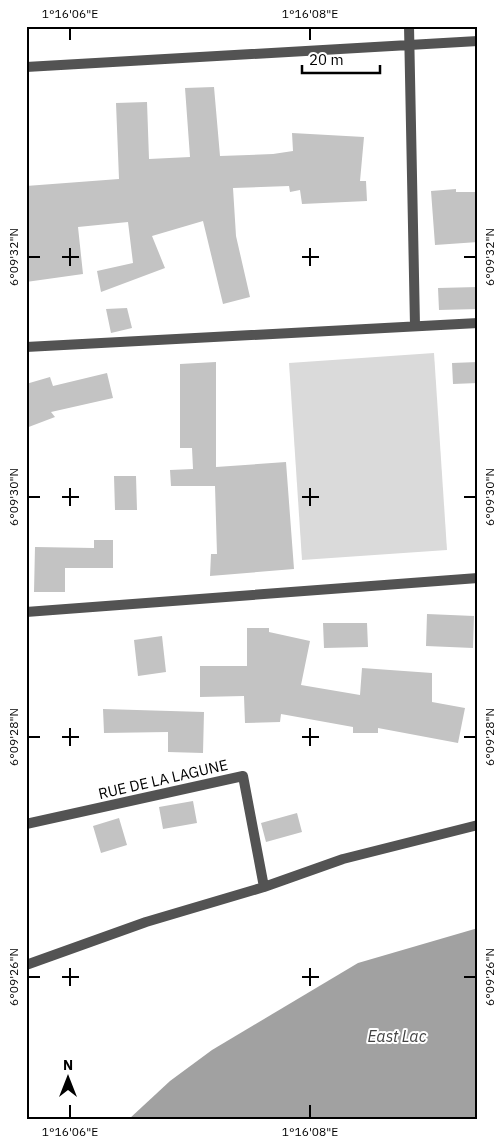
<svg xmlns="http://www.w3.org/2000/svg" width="504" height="1145" font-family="'IBM Plex Sans',sans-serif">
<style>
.green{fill:#dadada}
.water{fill:#a1a1a1}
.building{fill:#c3c3c3}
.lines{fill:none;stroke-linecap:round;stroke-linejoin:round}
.minor{stroke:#535353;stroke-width:10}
.ticks{fill:none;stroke:#000;stroke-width:2}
.labels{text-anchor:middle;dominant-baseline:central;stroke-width:4;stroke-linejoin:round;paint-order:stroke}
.street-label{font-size:15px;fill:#000;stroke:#fff}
.water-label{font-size:16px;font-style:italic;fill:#424242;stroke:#fff}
.neatline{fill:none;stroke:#000;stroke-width:2}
.ticks-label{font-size:12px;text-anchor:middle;fill:#000}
</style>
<rect width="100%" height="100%" fill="#fff"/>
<!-- green -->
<path class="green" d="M 434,353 L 447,550 L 302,560 L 289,363 Z"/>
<!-- water -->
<path class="water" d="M 478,928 L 478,1119 L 129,1119 L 170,1081 L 212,1050 L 358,963 Z"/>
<!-- building -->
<path class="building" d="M 214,87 L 220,156 L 273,154 L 293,151 L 292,133 L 364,137 L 360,181 L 366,181 L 367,201 L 302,204 L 300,190 L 290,192 L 289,186 L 233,188 L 236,236 L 250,297 L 223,304 L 203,221 L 152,236 L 165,268 L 101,292 L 97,271 L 133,263 L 128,222 L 78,227 L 83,274 L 26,282 L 26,186 L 119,179 L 116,103 L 147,102 L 149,159 L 190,157 L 185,88 Z
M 456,189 L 456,192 L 478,192 L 478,242 L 435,245 L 431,191 Z
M 478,287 L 478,309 L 439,310 L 438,288 Z
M 127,308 L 132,328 L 111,333 L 106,309 Z
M 216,362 L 216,467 L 286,462 L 294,569 L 210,576 L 211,554 L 217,554 L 215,486 L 171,486 L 170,470 L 193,469 L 192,448 L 180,448 L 180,364 Z
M 478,362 L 478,383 L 453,384 L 452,363 Z
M 107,373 L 113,398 L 51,412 L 55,417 L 26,428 L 26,384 L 50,377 L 53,386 Z
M 114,476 L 136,476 L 137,510 L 115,510 Z
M 94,540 L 113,540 L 113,568 L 65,568 L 65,592 L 34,592 L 35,547 L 94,548 Z
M 427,614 L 474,616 L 473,648 L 426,646 Z
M 323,623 L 367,623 L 368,647 L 324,648 Z
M 247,628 L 269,628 L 269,632 L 310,641 L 301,685 L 360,695 L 362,668 L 432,673 L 432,702 L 465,708 L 458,743 L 378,728 L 378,733 L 353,733 L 353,727 L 281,714 L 280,722 L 245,723 L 244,696 L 200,697 L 200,666 L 247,666 Z
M 162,636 L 166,672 L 138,676 L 134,640 Z
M 103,709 L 204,712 L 203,753 L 168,752 L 168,732 L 104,733 Z
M 193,801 L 197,823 L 163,829 L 159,807 Z
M 297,813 L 302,832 L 266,842 L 261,823 Z
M 119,818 L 127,845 L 101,853 L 93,826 Z"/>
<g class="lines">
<!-- minor -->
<path class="minor" d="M 409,26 L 415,326
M 26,67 L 478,41
M 26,347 L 478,323
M 26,612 L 478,578
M 26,824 L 243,776 L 264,887 L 343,859 L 478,825
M 26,965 L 146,922 L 264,887"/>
</g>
<!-- ticks -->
<path class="ticks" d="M 70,28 L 70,40M 310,28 L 310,40M 70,248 L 70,266M 310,248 L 310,266M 28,257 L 40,257M 62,257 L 79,257M 302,257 L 319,257M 464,257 L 476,257M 70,488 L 70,506M 310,488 L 310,506M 28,497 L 40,497M 62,497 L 79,497M 302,497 L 319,497M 464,497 L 476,497M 70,728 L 70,746M 310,728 L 310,746M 28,737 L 40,737M 62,737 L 79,737M 302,737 L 319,737M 464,737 L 476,737M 70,968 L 70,986M 310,968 L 310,986M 28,977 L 40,977M 62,977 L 79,977M 302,977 L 319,977M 464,977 L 476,977M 70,1105 L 70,1118M 310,1105 L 310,1118"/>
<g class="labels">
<!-- street labels -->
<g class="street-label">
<text transform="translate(163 779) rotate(-13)">RUE DE LA LAGUNE</text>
</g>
<!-- water labels -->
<g class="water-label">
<text x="397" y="1036">East Lac</text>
</g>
</g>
<!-- border -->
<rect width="504" height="1145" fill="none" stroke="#ffffff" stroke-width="55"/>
<!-- north arrow -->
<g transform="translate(68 1078)" stroke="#ffffff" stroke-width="4" paint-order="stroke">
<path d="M0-4L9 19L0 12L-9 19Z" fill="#000000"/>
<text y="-8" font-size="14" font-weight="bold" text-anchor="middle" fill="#000000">N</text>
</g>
<!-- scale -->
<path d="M302 65v8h78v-8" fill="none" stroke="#000000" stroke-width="2.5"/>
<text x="309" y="65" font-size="15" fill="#000000" stroke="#ffffff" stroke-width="4" paint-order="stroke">20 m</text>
<rect x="28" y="28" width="448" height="1090" class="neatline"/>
<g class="ticks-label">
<text x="70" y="18">1°16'06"E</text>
<text x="310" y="18">1°16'08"E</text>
<text transform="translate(14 257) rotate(-90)" y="4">6°09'32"N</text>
<text transform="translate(490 257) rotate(-90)" y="4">6°09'32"N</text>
<text transform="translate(14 497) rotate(-90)" y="4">6°09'30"N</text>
<text transform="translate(490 497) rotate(-90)" y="4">6°09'30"N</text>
<text transform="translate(14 737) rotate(-90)" y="4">6°09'28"N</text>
<text transform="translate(490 737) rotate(-90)" y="4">6°09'28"N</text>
<text transform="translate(14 977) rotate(-90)" y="4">6°09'26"N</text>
<text transform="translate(490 977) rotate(-90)" y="4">6°09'26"N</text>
<text x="70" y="1136">1°16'06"E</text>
<text x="310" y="1136">1°16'08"E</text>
</g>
</svg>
